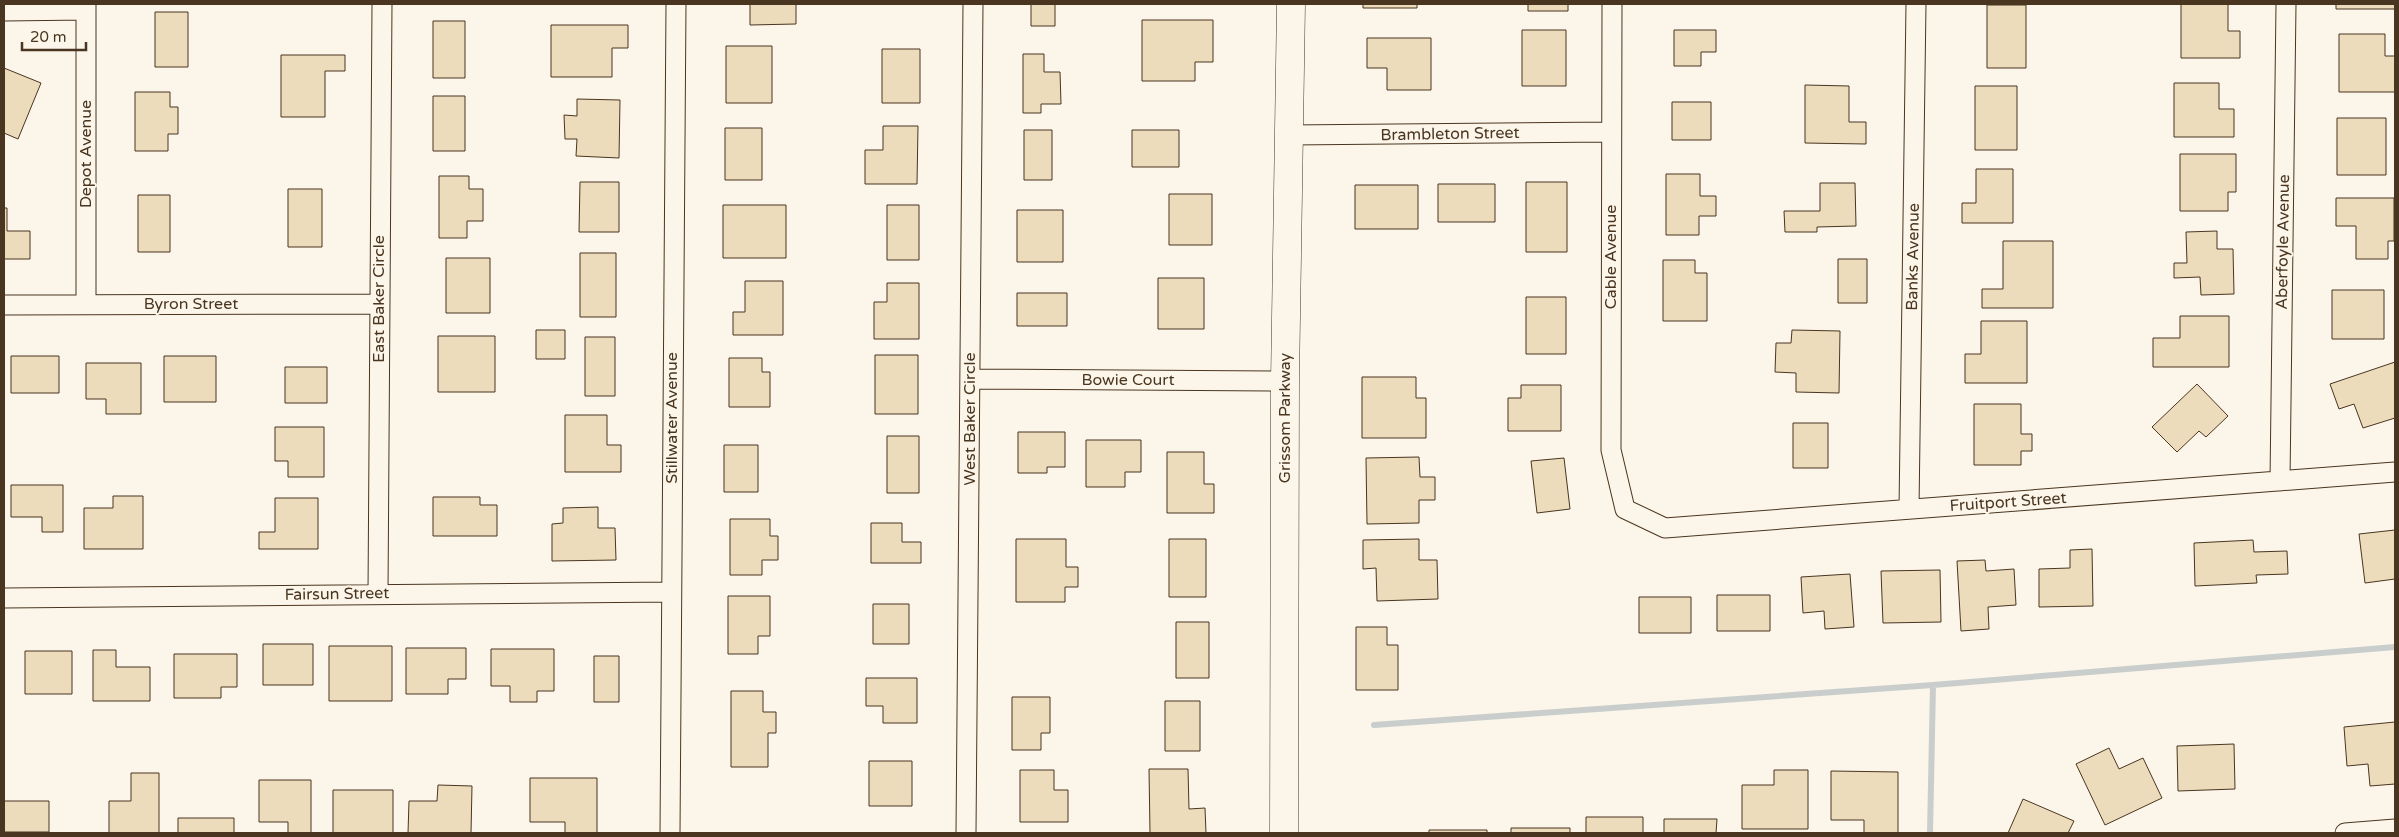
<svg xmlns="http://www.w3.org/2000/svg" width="2399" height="837" font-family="'Varela Round',sans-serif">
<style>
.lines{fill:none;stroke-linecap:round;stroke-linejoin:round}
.stream{stroke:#c9cecd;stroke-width:6}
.building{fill:#ecdcbc;stroke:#4a3520}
.minor-casing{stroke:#4a3520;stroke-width:21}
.secondary-casing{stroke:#4a3520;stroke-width:29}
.minor{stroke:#fbf6e9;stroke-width:19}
.secondary{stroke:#fbf6e9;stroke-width:28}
.labels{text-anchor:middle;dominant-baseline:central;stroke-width:4;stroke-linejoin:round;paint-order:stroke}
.street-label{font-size:16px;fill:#4a3520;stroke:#fbf6e9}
</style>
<rect width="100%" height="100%" fill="#fbf6e9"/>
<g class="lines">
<!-- stream -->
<path class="stream" d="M 1374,725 L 1933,685 L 2395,647
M 1930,833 L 1933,685"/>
</g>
<!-- building -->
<path class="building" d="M 750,4 L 796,4 L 796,24 L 750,25 Z
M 1031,4 L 1055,4 L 1055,26 L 1031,26 Z
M 1363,4 L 1417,4 L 1417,8 L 1363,8 Z
M 1528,4 L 1568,4 L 1568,11 L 1528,11 Z
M 2181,4 L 2228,4 L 2228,31 L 2240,31 L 2240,58 L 2181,58 Z
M 2336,4 L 2395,4 L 2395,9 L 2336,9 Z
M 1987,5 L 2026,5 L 2026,68 L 1987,68 Z
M 155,12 L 188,12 L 188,67 L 155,67 Z
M 1142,20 L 1213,20 L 1213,62 L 1195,62 L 1195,81 L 1142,81 Z
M 433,21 L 465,21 L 465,78 L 433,78 Z
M 551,25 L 628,25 L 628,48 L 612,48 L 612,77 L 551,77 Z
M 1522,30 L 1566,30 L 1566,86 L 1522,86 Z
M 1674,30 L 1716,30 L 1716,52 L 1701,52 L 1701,66 L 1674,66 Z
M 2339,34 L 2385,34 L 2385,56 L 2395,56 L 2395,92 L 2339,92 Z
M 1367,38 L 1431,38 L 1431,90 L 1387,90 L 1387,68 L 1367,68 Z
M 726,46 L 772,46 L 772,103 L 726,103 Z
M 882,49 L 920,49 L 920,103 L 882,103 Z
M 1023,54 L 1044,54 L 1044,72 L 1060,72 L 1061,104 L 1041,104 L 1041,113 L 1023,113 Z
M 281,55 L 345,55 L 345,71 L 325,71 L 325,117 L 281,117 Z
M 4,68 L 41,83 L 18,139 L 4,133 Z
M 2174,83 L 2219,83 L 2219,109 L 2234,109 L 2234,137 L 2174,137 Z
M 1805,85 L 1849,86 L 1849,122 L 1866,122 L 1866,144 L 1805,143 Z
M 1975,86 L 2017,86 L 2017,150 L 1975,150 Z
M 135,92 L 170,92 L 170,107 L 178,107 L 178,134 L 168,134 L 168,151 L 135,151 Z
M 433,96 L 465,96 L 465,151 L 433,151 Z
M 577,99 L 620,100 L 619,158 L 576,156 L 577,139 L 565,139 L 564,115 L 577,116 Z
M 1672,102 L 1711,102 L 1711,140 L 1672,140 Z
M 2337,118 L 2386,118 L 2386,175 L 2337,175 Z
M 883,126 L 918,126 L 917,184 L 865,184 L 865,150 L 883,150 Z
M 725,128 L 762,128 L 762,180 L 725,180 Z
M 1024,130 L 1052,130 L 1052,180 L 1024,180 Z
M 1132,130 L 1179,130 L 1179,167 L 1132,167 Z
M 2180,154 L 2236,154 L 2236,192 L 2228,192 L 2228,211 L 2180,211 Z
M 1976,169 L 2013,169 L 2013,223 L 1962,223 L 1962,203 L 1976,203 Z
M 1666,174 L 1700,174 L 1700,196 L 1716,196 L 1716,216 L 1699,216 L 1699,235 L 1666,235 Z
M 439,176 L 469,176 L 469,189 L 483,189 L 483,221 L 467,221 L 467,238 L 439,238 Z
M 580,182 L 619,182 L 619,232 L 579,232 Z
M 1526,182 L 1567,182 L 1567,252 L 1526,252 Z
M 1820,183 L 1855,183 L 1856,226 L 1817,227 L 1817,232 L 1785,232 L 1784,211 L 1820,211 Z
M 1438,184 L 1495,184 L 1495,222 L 1438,222 Z
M 1355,185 L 1418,185 L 1418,229 L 1355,229 Z
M 288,189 L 322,189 L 322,247 L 288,247 Z
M 1169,194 L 1212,194 L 1212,245 L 1169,245 Z
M 138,195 L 170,195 L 170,252 L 138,252 Z
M 2336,198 L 2394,198 L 2394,241 L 2388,241 L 2388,259 L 2356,259 L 2356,226 L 2336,226 Z
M 723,205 L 786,205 L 786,258 L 723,258 Z
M 887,205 L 919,205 L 919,260 L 887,260 Z
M 4,208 L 7,208 L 7,231 L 30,231 L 30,259 L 4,259 Z
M 1017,210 L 1063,210 L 1063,262 L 1017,262 Z
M 2217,231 L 2217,249 L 2233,249 L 2234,294 L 2201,295 L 2200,277 L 2174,278 L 2174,263 L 2187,263 L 2186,232 Z
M 2003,241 L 2053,241 L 2053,308 L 1982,308 L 1982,289 L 2003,289 Z
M 580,253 L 616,253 L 616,317 L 580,317 Z
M 446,258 L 490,258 L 490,313 L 446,313 Z
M 1838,259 L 1867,259 L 1867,303 L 1838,303 Z
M 1663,260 L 1695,260 L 1695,273 L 1707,273 L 1707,321 L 1663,321 Z
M 1158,278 L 1204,278 L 1204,329 L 1158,329 Z
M 745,281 L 783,281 L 783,335 L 733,335 L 733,312 L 745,312 Z
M 887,283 L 919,283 L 919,339 L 874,339 L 874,302 L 887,302 Z
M 2332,290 L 2384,290 L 2384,339 L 2332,339 Z
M 1017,293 L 1067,293 L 1067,326 L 1017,326 Z
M 1526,297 L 1566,297 L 1566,354 L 1526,354 Z
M 2180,316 L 2229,316 L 2229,367 L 2153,367 L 2153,338 L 2180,338 Z
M 1981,321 L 2027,321 L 2027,383 L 1965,383 L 1965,354 L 1981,354 Z
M 536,330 L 565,330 L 565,359 L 536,359 Z
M 1792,330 L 1840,331 L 1839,393 L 1796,392 L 1796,373 L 1775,372 L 1776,343 L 1791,343 Z
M 438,336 L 495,336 L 495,392 L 438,392 Z
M 585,337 L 615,337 L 615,396 L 585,396 Z
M 875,355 L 918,355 L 918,414 L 875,414 Z
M 11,356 L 59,356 L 59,393 L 11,393 Z
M 164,356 L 216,356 L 216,402 L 164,402 Z
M 729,358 L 762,358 L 762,372 L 770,372 L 770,407 L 729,407 Z
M 2395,362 L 2395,418 L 2363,428 L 2354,404 L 2339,409 L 2330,384 Z
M 86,363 L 141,363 L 141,414 L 106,414 L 106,399 L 86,399 Z
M 285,367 L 327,367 L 327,403 L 285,403 Z
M 1362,377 L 1416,377 L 1416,398 L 1426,398 L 1426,438 L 1362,438 Z
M 2197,384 L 2228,416 L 2206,437 L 2199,431 L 2177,452 L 2152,427 Z
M 1521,385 L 1561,385 L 1561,431 L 1508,431 L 1508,398 L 1521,398 Z
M 1974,404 L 2021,404 L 2021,434 L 2032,434 L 2032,451 L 2021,451 L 2021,465 L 1974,465 Z
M 565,415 L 607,415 L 607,445 L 621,445 L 621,472 L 565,472 Z
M 1793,423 L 1828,423 L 1828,468 L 1793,468 Z
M 275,427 L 324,427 L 324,477 L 288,477 L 288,461 L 275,461 Z
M 1018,432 L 1065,432 L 1065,467 L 1047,467 L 1047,473 L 1018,473 Z
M 887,436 L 919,436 L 919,493 L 887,493 Z
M 1086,440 L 1141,440 L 1141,472 L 1125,472 L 1125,487 L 1086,487 Z
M 724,445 L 758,445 L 758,492 L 724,492 Z
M 1167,452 L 1204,452 L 1204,484 L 1214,484 L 1214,513 L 1167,513 Z
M 1419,457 L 1420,477 L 1435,477 L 1435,500 L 1419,500 L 1419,523 L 1367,524 L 1366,458 Z
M 1564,458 L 1570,509 L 1537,513 L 1531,461 Z
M 11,485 L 63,485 L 63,532 L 42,532 L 42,517 L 11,517 Z
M 113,496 L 143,496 L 143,549 L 84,549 L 84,508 L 113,508 Z
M 433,497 L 480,497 L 480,505 L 497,505 L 497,536 L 433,536 Z
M 275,498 L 318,498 L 318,549 L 259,549 L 259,532 L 275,532 Z
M 598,507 L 598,528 L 615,528 L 616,560 L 552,561 L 552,524 L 563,523 L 563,508 Z
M 730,519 L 770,519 L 770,536 L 778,536 L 778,560 L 762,560 L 762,575 L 730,575 Z
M 871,523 L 902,523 L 902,542 L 921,542 L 921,563 L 871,563 Z
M 2395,530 L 2395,579 L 2365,583 L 2359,534 Z
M 1016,539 L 1066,539 L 1066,567 L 1078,567 L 1078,587 L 1065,587 L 1065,602 L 1016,602 Z
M 1169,539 L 1206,539 L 1206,597 L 1169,597 Z
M 1419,539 L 1419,560 L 1437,560 L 1438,599 L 1377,601 L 1376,568 L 1363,569 L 1363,540 Z
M 2253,540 L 2254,552 L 2287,551 L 2288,574 L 2256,575 L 2257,583 L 2195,586 L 2194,543 Z
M 2092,549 L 2093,606 L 2039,607 L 2039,569 L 2070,568 L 2070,550 Z
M 1985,560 L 1986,571 L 2014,569 L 2016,605 L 1988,607 L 1989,629 L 1961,631 L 1957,561 Z
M 1940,570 L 1941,622 L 1883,623 L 1881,571 Z
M 1850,574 L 1854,627 L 1825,629 L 1824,611 L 1803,613 L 1801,577 Z
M 1717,595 L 1770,595 L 1770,631 L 1717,631 Z
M 728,596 L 770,596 L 770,636 L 758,636 L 758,654 L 728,654 Z
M 1639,597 L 1691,597 L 1691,633 L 1639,633 Z
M 873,604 L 909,604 L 909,644 L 873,644 Z
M 1176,622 L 1209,622 L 1209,678 L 1176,678 Z
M 1356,627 L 1387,627 L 1387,645 L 1398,645 L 1398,690 L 1356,690 Z
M 263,644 L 313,644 L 313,685 L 263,685 Z
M 329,646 L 392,646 L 392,701 L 329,701 Z
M 406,648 L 466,648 L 466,679 L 448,679 L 448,694 L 406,694 Z
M 491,649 L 554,649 L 554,691 L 537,691 L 537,702 L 510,702 L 510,686 L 491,686 Z
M 93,650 L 116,650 L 116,667 L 150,667 L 150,701 L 93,701 Z
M 25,651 L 72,651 L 72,694 L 25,694 Z
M 174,654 L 237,654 L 237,687 L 221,687 L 221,698 L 174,698 Z
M 594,656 L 619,656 L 619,702 L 594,702 Z
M 866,678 L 917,678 L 917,723 L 883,723 L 883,706 L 866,706 Z
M 731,691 L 763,691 L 763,712 L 776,712 L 776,733 L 768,733 L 768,767 L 731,767 Z
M 1012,697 L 1050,697 L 1050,733 L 1041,733 L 1041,750 L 1012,750 Z
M 1165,701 L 1200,701 L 1200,751 L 1165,751 Z
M 2395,722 L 2395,784 L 2370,786 L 2368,764 L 2347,766 L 2344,727 Z
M 2234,744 L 2235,789 L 2178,791 L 2177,746 Z
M 2109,748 L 2119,769 L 2143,758 L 2162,798 L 2105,825 L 2076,764 Z
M 869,761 L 912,761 L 912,806 L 869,806 Z
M 1149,769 L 1188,769 L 1189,809 L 1205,808 L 1206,833 L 1150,833 Z
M 1020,770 L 1054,770 L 1054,790 L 1068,790 L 1068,822 L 1020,822 Z
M 1774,770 L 1808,770 L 1808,829 L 1742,829 L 1742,785 L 1774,785 Z
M 1831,771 L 1898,772 L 1898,833 L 1864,833 L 1864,820 L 1831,820 Z
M 131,773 L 159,773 L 159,833 L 109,833 L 109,801 L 131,801 Z
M 530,778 L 597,778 L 597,833 L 565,833 L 565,822 L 530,822 Z
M 259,780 L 311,780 L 311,833 L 288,833 L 288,822 L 259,822 Z
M 438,785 L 472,786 L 471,833 L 408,833 L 409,801 L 437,801 Z
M 333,790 L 393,790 L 393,833 L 333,833 Z
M 2023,799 L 2074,821 L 2068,833 L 2008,833 Z
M 4,801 L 49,801 L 49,832 L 4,832 Z
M 1586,817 L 1643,817 L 1643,833 L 1586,833 Z
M 178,818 L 234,818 L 234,833 L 178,833 Z
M 1664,819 L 1717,819 L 1716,833 L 1664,833 Z
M 1511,828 L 1570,828 L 1570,833 L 1511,833 Z
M 1429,830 L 1487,830 L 1487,833 L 1429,833 Z"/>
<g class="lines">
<!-- minor casing -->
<g class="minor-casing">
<path id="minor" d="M 86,4 L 86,304
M 1612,4 L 1611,450 L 1625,509 L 1665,528 L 2395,472
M 4,11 L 86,10
M 1290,135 L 1610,132
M 4,305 L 379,304
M 971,379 L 1285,381
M 2280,481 L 2286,4
M 1909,509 L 1916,4
M 378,594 L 382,4
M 4,598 L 671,592
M 670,833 L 676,4
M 966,833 L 973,4
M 2345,833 L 2395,829"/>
</g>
<!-- secondary casing -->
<g class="secondary-casing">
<path id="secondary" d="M 1284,833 L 1285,381 L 1291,4"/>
</g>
<!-- minor -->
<use href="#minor" class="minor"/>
<!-- secondary -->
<use href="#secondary" class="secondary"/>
</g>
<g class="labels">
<!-- street labels -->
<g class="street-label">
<text transform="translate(1450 134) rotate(-1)">Brambleton Street</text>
<text transform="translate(86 154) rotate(-90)">Depot Avenue</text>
<text transform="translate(2283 242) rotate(-89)">Aberfoyle Avenue</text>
<text transform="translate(1611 257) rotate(-90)">Cable Avenue</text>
<text transform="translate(1913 257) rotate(-89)">Banks Avenue</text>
<text transform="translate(379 299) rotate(-90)">East Baker Circle</text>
<text x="191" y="304">Byron Street</text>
<text x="1128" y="380">Bowie Court</text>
<text transform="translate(672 418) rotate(-90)">Stillwater Avenue</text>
<text transform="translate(1285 418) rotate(-90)">Grissom Parkway</text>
<text transform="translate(970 419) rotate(-90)">West Baker Circle</text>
<text transform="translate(2008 502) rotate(-4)">Fruitport Street</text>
<text transform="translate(337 594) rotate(-1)">Fairsun Street</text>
</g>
</g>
<!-- border -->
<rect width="2399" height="837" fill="none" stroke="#4a3520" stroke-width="10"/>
<!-- scale -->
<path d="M22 42v8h64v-8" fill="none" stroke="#4a3520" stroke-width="2.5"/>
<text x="30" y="42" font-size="15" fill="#4a3520" stroke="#fbf6e9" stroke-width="4" paint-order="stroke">20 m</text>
</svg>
